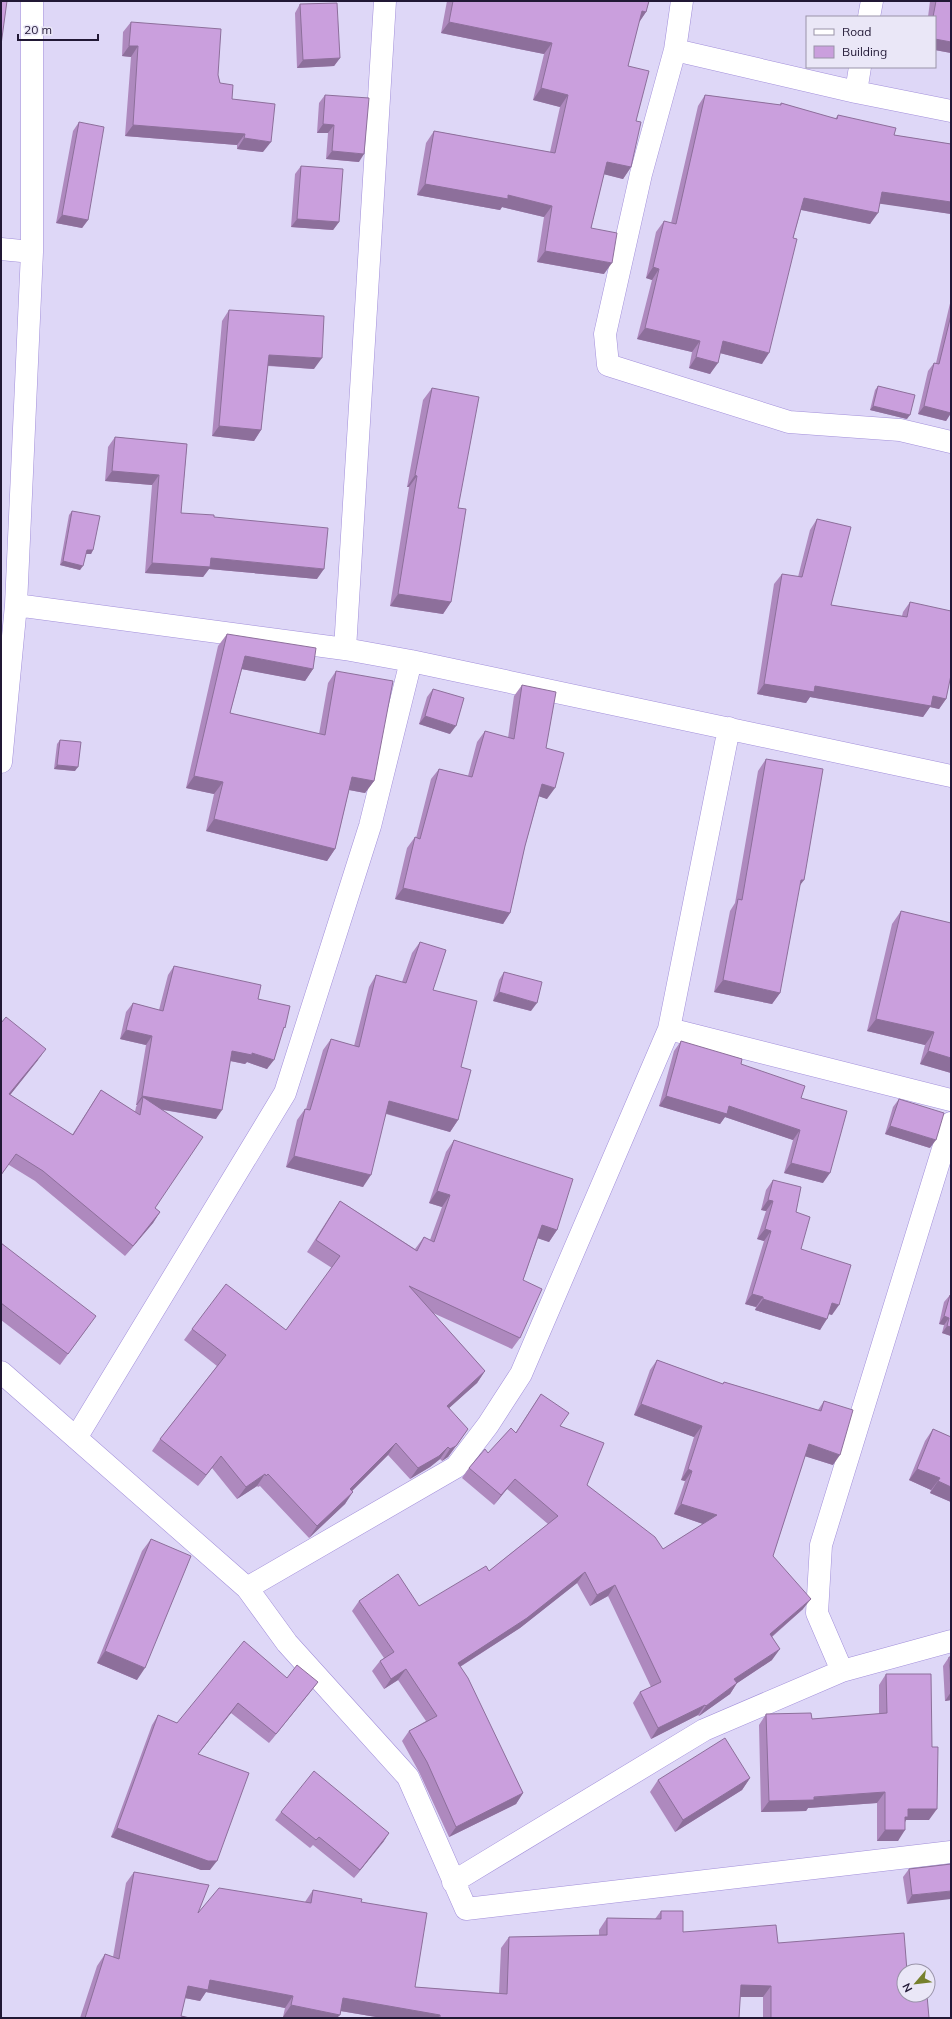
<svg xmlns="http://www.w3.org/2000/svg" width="952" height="2019" font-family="Mulish,sans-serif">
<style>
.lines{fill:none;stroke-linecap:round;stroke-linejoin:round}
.minor-casing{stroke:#a28fda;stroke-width:23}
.minor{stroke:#fff;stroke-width:22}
.wall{fill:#ae89be}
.shaded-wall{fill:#8d6f9b}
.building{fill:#ca9fdd;stroke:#8d6f9b}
</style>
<rect width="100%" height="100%" fill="#ded7f7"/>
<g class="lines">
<!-- minor casing -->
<g class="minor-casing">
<path id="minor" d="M 682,1 L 675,50 L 856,92 L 951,111
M 869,17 L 872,1
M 675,50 L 641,174 L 605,334 L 608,365 L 789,422 L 900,430 L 951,442
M 856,92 L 860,67
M 1,249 L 32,252
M 16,605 L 345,649 L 411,661 L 951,776
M 345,649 L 385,1
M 1,762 L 16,605 L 32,252 L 32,1
M 669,1029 L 951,1100
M 1,1372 L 247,1588 L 287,1643 L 408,1777 L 466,1909 L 951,1852
M 76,1438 L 285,1093 L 370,826 L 411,661
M 247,1588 L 456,1467 L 488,1425 L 521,1374 L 669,1029 L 729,728
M 842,1671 L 817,1613 L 821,1545 L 951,1123
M 453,1882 L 704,1730 L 842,1671 L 951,1641"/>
</g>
<!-- minor -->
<use href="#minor" class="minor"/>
</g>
<!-- wall -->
<path class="wall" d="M 447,1 L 649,1 L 646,12 L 639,22 L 628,66 L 636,121 L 631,167 L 623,179 L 604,174 L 591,228 L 604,274 L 537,262 L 544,217 L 502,207 L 500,210 L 417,195 L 426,143 L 434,131 L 550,152 L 560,107 L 533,100 L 544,54 L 441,33 Z
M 930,1 L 951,1 L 951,53 L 935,50 L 935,17 L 928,17 Z
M 300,4 L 340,58 L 334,66 L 297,68 L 295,13 Z
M 131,22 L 218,75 L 220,83 L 232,99 L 263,152 L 237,149 L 237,145 L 125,136 L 131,57 L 122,56 L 123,32 Z
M 325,95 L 359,162 L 326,159 L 328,133 L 317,133 L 319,103 Z
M 705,95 L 780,105 L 781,103 L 835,119 L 838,115 L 894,135 L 951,144 L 951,214 L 880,203 L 870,224 L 801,210 L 793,238 L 762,364 L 720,353 L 710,374 L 689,368 L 692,352 L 637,339 L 652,280 L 646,278 L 656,232 L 664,221 L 671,223 L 698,106 Z
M 79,122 L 88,220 L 82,228 L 56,223 L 73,131 Z
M 301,166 L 339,222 L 333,230 L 291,227 L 295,174 Z
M 951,299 L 951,413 L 946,421 L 918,414 L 928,371 L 934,363 L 936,363 Z
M 229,310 L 314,369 L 268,366 L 261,430 L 254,441 L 212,436 L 222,321 Z
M 878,386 L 907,419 L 870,410 L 875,390 Z
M 432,388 L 451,602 L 443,614 L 390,606 L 409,487 L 407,487 L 423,400 Z
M 115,437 L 187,444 L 181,513 L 214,517 L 317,579 L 209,569 L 203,577 L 145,573 L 152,485 L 105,481 L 108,447 Z
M 72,511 L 93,550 L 91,554 L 86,554 L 80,570 L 60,565 L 69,515 Z
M 817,519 L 831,605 L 902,616 L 903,612 L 910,602 L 946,699 L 939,709 L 930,707 L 923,717 L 810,697 L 806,703 L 757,694 L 774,584 L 782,574 L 798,577 L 810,530 Z
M 227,634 L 313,669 L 305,681 L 242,669 L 230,713 L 319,734 L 328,683 L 336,671 L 374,781 L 365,793 L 349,790 L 335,849 L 327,861 L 206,831 L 214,794 L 186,788 L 218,646 Z
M 522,685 L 546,748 L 547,799 L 539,796 L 525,846 L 510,913 L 503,924 L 395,899 L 407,848 L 415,837 L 416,838 L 431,779 L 439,769 L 468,776 L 477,742 L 485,731 L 508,738 L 514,696 Z
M 433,689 L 450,734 L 419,724 L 427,697 Z
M 60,740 L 75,771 L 54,769 L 57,744 Z
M 766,759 L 780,993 L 772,1004 L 714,992 L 730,911 L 735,903 L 758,771 Z
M 901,911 L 951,1073 L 920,1064 L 925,1045 L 867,1031 L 892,924 Z
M 420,942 L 433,990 L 461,1067 L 458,1120 L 450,1132 L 386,1114 L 363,1187 L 286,1167 L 297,1120 L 305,1109 L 306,1109 L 323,1050 L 331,1039 L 354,1046 L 369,987 L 376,975 L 402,982 L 412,953 Z
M 174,966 L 258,999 L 282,1032 L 267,1069 L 247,1062 L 245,1064 L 230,1061 L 216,1119 L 163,1110 L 155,1208 L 160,1212 L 153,1223 L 125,1256 L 35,1181 L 9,1165 L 6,1017 L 38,1060 L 10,1095 L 72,1135 L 101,1090 L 135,1112 L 136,1107 L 137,1105 L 136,1105 L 146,1045 L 120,1039 L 126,1012 L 133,1003 L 159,1010 L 168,975 Z
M 504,972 L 531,1011 L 493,1001 L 499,980 Z
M 681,1041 L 741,1064 L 801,1098 L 823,1183 L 784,1173 L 793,1140 L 725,1117 L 720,1124 L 659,1106 L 674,1051 Z
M 899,1099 L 930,1148 L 885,1134 L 893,1107 Z
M 454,1140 L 557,1230 L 549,1242 L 538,1238 L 523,1280 L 520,1338 L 512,1349 L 433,1313 L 485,1371 L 477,1383 L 449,1408 L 460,1441 L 448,1457 L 442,1461 L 440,1459 L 430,1467 L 410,1479 L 388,1455 L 352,1491 L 345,1504 L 309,1538 L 260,1486 L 258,1487 L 257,1486 L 237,1499 L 212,1468 L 198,1486 L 152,1451 L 160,1439 L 217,1366 L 184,1340 L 192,1329 L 286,1330 L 332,1268 L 307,1252 L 332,1213 L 340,1201 L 415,1249 L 424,1237 L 430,1240 L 442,1207 L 429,1203 L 446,1152 Z
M 773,1180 L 796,1212 L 801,1249 L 832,1315 L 829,1314 L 820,1330 L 755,1310 L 756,1307 L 745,1304 L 764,1241 L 757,1239 L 766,1211 L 761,1210 L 766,1190 Z
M 1,1243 L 88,1327 L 60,1365 L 1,1320 Z
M 950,1295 L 951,1336 L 942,1333 L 944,1325 L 939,1324 L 944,1302 Z
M 657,1360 L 723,1384 L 724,1382 L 818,1410 L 824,1401 L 833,1465 L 805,1456 L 773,1556 L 803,1609 L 772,1637 L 772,1660 L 737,1683 L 730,1694 L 699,1716 L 698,1715 L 651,1739 L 633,1703 L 640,1692 L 651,1687 L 608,1596 L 590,1606 L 577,1583 L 520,1628 L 460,1667 L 523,1793 L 516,1804 L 449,1837 L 419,1772 L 402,1741 L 409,1731 L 426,1721 L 398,1680 L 384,1689 L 372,1671 L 380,1661 L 384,1658 L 352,1611 L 359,1601 L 419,1606 L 489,1571 L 548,1524 L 507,1489 L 494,1505 L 462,1478 L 469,1468 L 516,1432 L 541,1394 L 560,1426 L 587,1485 L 663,1549 L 703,1524 L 674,1514 L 685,1481 L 681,1480 L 694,1437 L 634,1415 L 650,1370 Z
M 933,1429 L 951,1437 L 951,1502 L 930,1493 L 931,1490 L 909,1480 L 925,1441 Z
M 151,1539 L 137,1680 L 97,1663 L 142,1551 Z
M 949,1657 L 951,1700 L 945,1701 L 943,1666 Z
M 886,1674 L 929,1820 L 906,1820 L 898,1841 L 877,1841 L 877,1803 L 808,1808 L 806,1811 L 761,1812 L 759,1725 L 766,1714 L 812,1719 L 879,1714 L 879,1685 Z
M 287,1678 L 318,1682 L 311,1691 L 269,1743 L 231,1713 L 198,1754 L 210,1870 L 201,1870 L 111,1837 L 152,1725 L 158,1715 L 177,1723 Z
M 750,1778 L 742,1790 L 675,1832 L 650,1792 L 658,1780 Z
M 281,1812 L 384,1841 L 354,1878 L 313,1845 L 310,1848 L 275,1820 Z
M 951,1864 L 907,1904 L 903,1877 L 909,1869 Z
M 134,1872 L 198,1913 L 305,1902 L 313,1890 L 361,1902 L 415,1987 L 499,1993 L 501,1948 L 509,1937 L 599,1935 L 599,1930 L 607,1918 L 655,1919 L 661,1911 L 683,1932 L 778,1943 L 904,1995 L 929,2018 L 763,2018 L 763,1997 L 740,1997 L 739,2018 L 382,2018 L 340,2011 L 337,2018 L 288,2018 L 283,2017 L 285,2008 L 206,1992 L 200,2001 L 185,1998 L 181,2016 L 190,2018 L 80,2018 L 97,1966 L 105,1954 L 113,1957 L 126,1883 Z"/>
<!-- shaded-wall -->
<path class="shaded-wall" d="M 642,11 L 646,12 L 638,24 Z
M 449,22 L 552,43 L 544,54 L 441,33 Z
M 935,39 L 951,42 L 951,53 L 935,50 Z
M 129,46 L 138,46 L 131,57 L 122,56 Z
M 340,58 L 334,66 L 297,68 L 303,60 Z
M 541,88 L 568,95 L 560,107 L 533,100 Z
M 323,124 L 334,125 L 328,133 L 317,133 Z
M 133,125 L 245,134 L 237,145 L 125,136 Z
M 244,138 L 271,142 L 263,152 L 237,149 Z
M 332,151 L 364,154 L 359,162 L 326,159 Z
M 607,162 L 631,167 L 623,179 L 599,173 Z
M 425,184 L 508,195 L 552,206 L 544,217 L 502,207 L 500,210 L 417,195 Z
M 882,192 L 951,202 L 951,214 L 875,203 Z
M 804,198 L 878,213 L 870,224 L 797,209 Z
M 62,215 L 88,220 L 82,228 L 56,223 Z
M 297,219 L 339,222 L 333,230 L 291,227 Z
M 545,251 L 612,263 L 604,274 L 537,262 Z
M 653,267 L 659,269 L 652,280 L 646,278 Z
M 645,328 L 700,341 L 692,352 L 637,339 Z
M 723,341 L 769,353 L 762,364 L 716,352 Z
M 269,355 L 322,358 L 314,369 L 261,365 Z
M 696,357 L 718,363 L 710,374 L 689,368 Z
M 873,406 L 910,415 L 907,419 L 870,410 Z
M 924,406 L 951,413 L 946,421 L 918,414 Z
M 219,426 L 261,430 L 254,441 L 212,436 Z
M 112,471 L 159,475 L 152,485 L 105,481 Z
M 415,475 L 417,476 L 409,487 L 407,487 Z
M 87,550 L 93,550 L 91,554 L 84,554 Z
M 211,558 L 324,569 L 317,579 L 209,569 L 203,577 L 145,573 L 152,563 Z
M 63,561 L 83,566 L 80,570 L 60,565 Z
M 398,594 L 451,602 L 443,614 L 390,606 Z
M 245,656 L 313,669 L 305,681 L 236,668 Z
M 764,684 L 815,686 L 933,696 L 946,699 L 939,709 L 930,707 L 923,717 L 810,697 L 806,703 L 757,694 Z
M 425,716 L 456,726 L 450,734 L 419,724 Z
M 57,765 L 78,767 L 75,771 L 54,769 Z
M 194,776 L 223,782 L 214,794 L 186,788 Z
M 352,777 L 374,781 L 365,793 L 344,789 Z
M 542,784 L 555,788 L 547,799 L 535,795 Z
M 214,819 L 335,849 L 327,861 L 206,831 Z
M 801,880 L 804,880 L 795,892 Z
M 403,888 L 510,913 L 503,924 L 395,899 Z
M 723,980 L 780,993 L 772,1004 L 714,992 Z
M 499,992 L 537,1003 L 531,1011 L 493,1001 Z
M 876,1019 L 934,1032 L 925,1045 L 867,1031 Z
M 126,1030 L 152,1036 L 146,1045 L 120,1039 Z
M 46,1049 L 38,1060 L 2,1105 L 9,1094 Z
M 232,1051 L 252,1053 L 274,1060 L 267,1069 L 247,1062 L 245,1064 L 226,1060 Z
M 928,1051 L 951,1058 L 951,1073 L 920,1064 Z
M 142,1096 L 222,1110 L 216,1119 L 142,1106 L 143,1097 L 137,1105 L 136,1105 Z
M 666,1096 L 729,1106 L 800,1130 L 793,1140 L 725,1117 L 720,1124 L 659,1106 Z
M 389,1101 L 458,1120 L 450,1132 L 381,1112 Z
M 890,1126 L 936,1140 L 930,1148 L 885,1134 Z
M 294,1156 L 371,1175 L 363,1187 L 286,1167 Z
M 791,1163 L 830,1173 L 823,1183 L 784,1173 Z
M 437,1191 L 450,1195 L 442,1207 L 429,1203 Z
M 768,1200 L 773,1201 L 766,1211 L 761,1210 Z
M 160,1212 L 153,1223 L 125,1256 L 133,1246 Z
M 542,1225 L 557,1230 L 549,1242 L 534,1237 Z
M 765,1229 L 771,1231 L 764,1241 L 757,1239 Z
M 752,1294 L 763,1297 L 756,1307 L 745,1304 Z
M 763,1299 L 827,1319 L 820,1330 L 755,1310 Z
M 832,1303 L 839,1305 L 832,1315 L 825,1313 Z
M 944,1316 L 949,1318 L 944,1325 L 939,1324 Z
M 947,1326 L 951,1327 L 951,1336 L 942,1333 Z
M 485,1371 L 477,1383 L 438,1418 L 447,1406 Z
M 641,1404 L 702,1426 L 694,1437 L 634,1415 Z
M 468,1429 L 448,1457 L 442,1461 L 450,1449 Z
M 396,1443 L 388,1455 L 342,1501 L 350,1489 Z
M 809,1444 L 840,1455 L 833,1465 L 801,1455 Z
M 448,1447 L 440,1459 L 430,1467 L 410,1479 L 418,1468 Z
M 221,1456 L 212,1468 L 198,1486 L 206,1475 Z
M 688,1469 L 692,1471 L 685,1481 L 681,1480 Z
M 917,1469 L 940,1478 L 931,1490 L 909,1480 Z
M 265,1474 L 257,1486 L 237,1499 L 246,1487 Z
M 515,1479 L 507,1489 L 494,1505 L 501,1495 Z
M 938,1481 L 951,1487 L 951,1502 L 930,1493 Z
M 353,1492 L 345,1504 L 309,1538 L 317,1526 Z
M 681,1504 L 717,1515 L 709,1526 L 674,1514 Z
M 585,1572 L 577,1583 L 520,1628 L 450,1673 L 458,1663 Z
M 615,1585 L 608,1596 L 590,1606 L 597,1595 Z
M 811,1599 L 803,1609 L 762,1645 L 770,1634 Z
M 780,1649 L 772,1660 L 727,1690 L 734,1679 Z
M 105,1651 L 145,1668 L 137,1680 L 97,1663 Z
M 406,1669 L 398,1680 L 384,1689 L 391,1679 Z
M 318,1682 L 311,1691 L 269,1743 L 276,1734 Z
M 737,1683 L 730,1694 L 699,1716 L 706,1706 Z
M 951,1692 L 951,1700 L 945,1701 Z
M 238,1703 L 231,1713 L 191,1763 L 198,1754 Z
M 705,1705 L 698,1715 L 651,1739 L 658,1728 Z
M 750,1778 L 742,1790 L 675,1832 L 683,1820 Z
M 885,1792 L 877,1803 L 808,1808 L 806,1811 L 761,1812 L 769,1801 Z
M 523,1793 L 516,1804 L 449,1837 L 456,1827 Z
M 908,1809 L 937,1809 L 929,1820 L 906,1820 L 900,1828 Z
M 117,1828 L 217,1861 L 210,1870 L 201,1870 L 111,1837 Z
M 885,1830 L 905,1830 L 898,1841 L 877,1841 Z
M 389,1833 L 384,1841 L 354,1878 L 360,1870 Z
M 951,1891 L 951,1899 L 907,1904 L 912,1895 Z
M 210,1980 L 293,1996 L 285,2008 L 206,1992 L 200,2001 L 180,1997 L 188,1986 Z
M 741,1985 L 771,1986 L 763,1997 L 733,1997 Z
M 343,1998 L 440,2015 L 438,2018 L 382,2018 L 335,2010 Z
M 291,2005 L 340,2015 L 337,2018 L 288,2018 L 283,2017 Z"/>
<!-- building -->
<path class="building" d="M 1,1 L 7,1 L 1,45 Z
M 453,1 L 649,1 L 646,12 L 642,11 L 628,66 L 649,71 L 636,121 L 641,122 L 631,167 L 607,162 L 591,228 L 617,233 L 612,263 L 545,251 L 552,206 L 508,195 L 508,199 L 425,184 L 434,131 L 555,153 L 568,95 L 541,88 L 552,43 L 449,22 Z
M 936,1 L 951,1 L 951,42 L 935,39 L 935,17 L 933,17 Z
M 337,3 L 340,58 L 303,60 L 300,4 Z
M 131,22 L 221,29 L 218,75 L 220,83 L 233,85 L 232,99 L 275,104 L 271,142 L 244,138 L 245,134 L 133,125 L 138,46 L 129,46 Z
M 325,95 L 369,98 L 364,154 L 332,151 L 334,125 L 323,124 Z
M 705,95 L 781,105 L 781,103 L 837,119 L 838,115 L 896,128 L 894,135 L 951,144 L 951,202 L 882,192 L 878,213 L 804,198 L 793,238 L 797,239 L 769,353 L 723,341 L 718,363 L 696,357 L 700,341 L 645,328 L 659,269 L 653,267 L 664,221 L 676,224 Z
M 79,122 L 104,127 L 88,220 L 62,215 Z
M 301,166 L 343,169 L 339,222 L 297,219 Z
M 229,310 L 324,316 L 322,358 L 269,355 L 261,430 L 219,426 Z
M 951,315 L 951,413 L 924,406 L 934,363 L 939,364 Z
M 878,386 L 915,395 L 910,415 L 873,406 Z
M 432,388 L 479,397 L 458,508 L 466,509 L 451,602 L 398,594 L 417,476 L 415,475 Z
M 115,437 L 187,444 L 181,513 L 214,515 L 214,517 L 328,528 L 324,569 L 211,558 L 210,567 L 152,563 L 159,475 L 112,471 Z
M 72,511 L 100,516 L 93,550 L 87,550 L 83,566 L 63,561 Z
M 817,519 L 851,527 L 831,605 L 907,617 L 910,602 L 951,611 L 951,675 L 946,699 L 933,696 L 931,706 L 815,686 L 814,692 L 764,684 L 782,574 L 802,577 Z
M 227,634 L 316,648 L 313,669 L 245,656 L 230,713 L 325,735 L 336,671 L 393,681 L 374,781 L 352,777 L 335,849 L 214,819 L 223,782 L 194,776 Z
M 522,685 L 556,692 L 546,748 L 564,753 L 555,788 L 542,784 L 525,846 L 510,913 L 403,888 L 415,837 L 420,839 L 439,769 L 472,777 L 485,731 L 514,739 Z
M 433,689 L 464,698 L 456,726 L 425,716 Z
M 60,740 L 81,742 L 78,767 L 57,765 Z
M 766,759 L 823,769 L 804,880 L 801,880 L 780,993 L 723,980 L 738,899 L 742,900 Z
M 901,911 L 951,923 L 951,1058 L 928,1051 L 934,1032 L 876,1019 Z
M 420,942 L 446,950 L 433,990 L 477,1001 L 461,1067 L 471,1070 L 458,1120 L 389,1101 L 371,1175 L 294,1156 L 305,1109 L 310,1110 L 331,1039 L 359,1047 L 376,975 L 406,983 Z
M 174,966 L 261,985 L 258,999 L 290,1006 L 285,1028 L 284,1027 L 274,1060 L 252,1053 L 252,1055 L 232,1051 L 222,1110 L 142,1096 L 152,1036 L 126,1030 L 133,1003 L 163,1011 Z
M 504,972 L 542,982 L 537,1003 L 499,992 Z
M 6,1017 L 46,1049 L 9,1094 L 73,1135 L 101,1090 L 140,1115 L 143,1097 L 203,1137 L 155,1208 L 160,1212 L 133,1246 L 43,1171 L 16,1154 L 1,1175 L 1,1023 Z
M 681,1041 L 742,1059 L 741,1064 L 805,1086 L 801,1098 L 847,1111 L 830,1173 L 791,1163 L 800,1130 L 729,1106 L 727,1114 L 666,1096 Z
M 899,1099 L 944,1113 L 936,1140 L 890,1126 Z
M 454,1140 L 573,1179 L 557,1230 L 542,1225 L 523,1280 L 542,1289 L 520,1338 L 409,1286 L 485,1371 L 447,1406 L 468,1429 L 456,1446 L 450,1449 L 448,1447 L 439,1456 L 418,1468 L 396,1443 L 350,1489 L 353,1492 L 317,1526 L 268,1474 L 266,1476 L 265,1474 L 246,1487 L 221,1456 L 206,1475 L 160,1439 L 226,1355 L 192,1329 L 226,1284 L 286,1330 L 340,1256 L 316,1240 L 340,1201 L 417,1251 L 424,1237 L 434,1242 L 450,1195 L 437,1191 Z
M 773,1180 L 801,1187 L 796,1212 L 810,1217 L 801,1249 L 851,1265 L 839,1305 L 832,1303 L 827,1319 L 763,1299 L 763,1297 L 752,1294 L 771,1231 L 765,1229 L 773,1201 L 768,1200 Z
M 1,1243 L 96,1316 L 68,1354 L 1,1303 Z
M 950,1295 L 951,1295 L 951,1327 L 947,1326 L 949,1318 L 944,1316 Z
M 657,1360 L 723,1384 L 724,1382 L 821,1411 L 824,1401 L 853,1410 L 840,1455 L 809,1444 L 773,1556 L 811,1599 L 770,1634 L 780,1649 L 734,1679 L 737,1683 L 706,1706 L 705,1705 L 658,1728 L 640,1692 L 661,1682 L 615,1585 L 597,1595 L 585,1572 L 527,1618 L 458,1663 L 468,1678 L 523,1793 L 456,1827 L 427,1762 L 409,1731 L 437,1716 L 406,1669 L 391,1679 L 380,1661 L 394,1652 L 359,1601 L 398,1574 L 419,1606 L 486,1566 L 489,1571 L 558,1516 L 515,1479 L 501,1495 L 469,1468 L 485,1449 L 488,1453 L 511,1428 L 516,1433 L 541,1394 L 569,1413 L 560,1426 L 604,1443 L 587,1485 L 655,1537 L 663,1549 L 717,1515 L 681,1504 L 692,1471 L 688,1469 L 702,1426 L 641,1404 Z
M 933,1429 L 951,1437 L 951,1487 L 938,1481 L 940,1478 L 917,1469 Z
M 151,1539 L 191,1556 L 145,1668 L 105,1651 Z
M 244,1641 L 287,1678 L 297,1665 L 318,1682 L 276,1734 L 238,1703 L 198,1754 L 249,1773 L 217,1861 L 208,1861 L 117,1828 L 158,1715 L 177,1723 Z
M 949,1657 L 951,1657 L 951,1692 Z
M 886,1674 L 931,1674 L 932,1747 L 938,1747 L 937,1809 L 908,1809 L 908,1817 L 905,1817 L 905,1830 L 885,1830 L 885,1792 L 814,1797 L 814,1800 L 769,1801 L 766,1714 L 811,1713 L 812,1719 L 887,1713 Z
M 725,1738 L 750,1778 L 683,1820 L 658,1780 Z
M 314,1771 L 389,1833 L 360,1870 L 319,1837 L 316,1840 L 281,1812 Z
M 951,1864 L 951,1891 L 912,1895 L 909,1869 Z
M 134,1872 L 209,1885 L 198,1913 L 219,1888 L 311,1903 L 313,1890 L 362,1899 L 361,1902 L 427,1913 L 415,1987 L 507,1994 L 509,1937 L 607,1935 L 607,1918 L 661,1919 L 661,1911 L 683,1911 L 683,1932 L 776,1925 L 778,1943 L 904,1933 L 907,1971 L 904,1971 L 904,1995 L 927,1995 L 929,2018 L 771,2018 L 771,1986 L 741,1985 L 739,2018 L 440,2018 L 440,2015 L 343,1998 L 340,2015 L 291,2005 L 293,1996 L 210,1980 L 208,1990 L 188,1986 L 181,2016 L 190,2018 L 85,2018 L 105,1954 L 119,1959 Z"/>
<!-- border -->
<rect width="952" height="2019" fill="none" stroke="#211835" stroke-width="4"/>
<!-- legend -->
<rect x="806" y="16" width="130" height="52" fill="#eae7f7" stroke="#9a94a9"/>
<rect x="814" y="29" width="20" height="6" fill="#ffffff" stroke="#9a94a9"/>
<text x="842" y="36" font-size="12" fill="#211835">Road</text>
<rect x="814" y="46" width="20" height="12" fill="#ca9fdd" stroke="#9a94a9"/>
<text x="842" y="56" font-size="12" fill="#211835">Building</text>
<!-- north arrow -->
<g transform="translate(916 1983) rotate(242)"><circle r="19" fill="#eae7f7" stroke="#9a94a9"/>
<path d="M0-3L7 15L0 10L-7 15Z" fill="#76802c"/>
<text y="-6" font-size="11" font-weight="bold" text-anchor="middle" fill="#211835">N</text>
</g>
<!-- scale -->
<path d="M18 34v6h80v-6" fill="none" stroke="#211835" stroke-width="2"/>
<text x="24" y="34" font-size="12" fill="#211835" stroke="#eae7f7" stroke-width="3" paint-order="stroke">20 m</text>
</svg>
